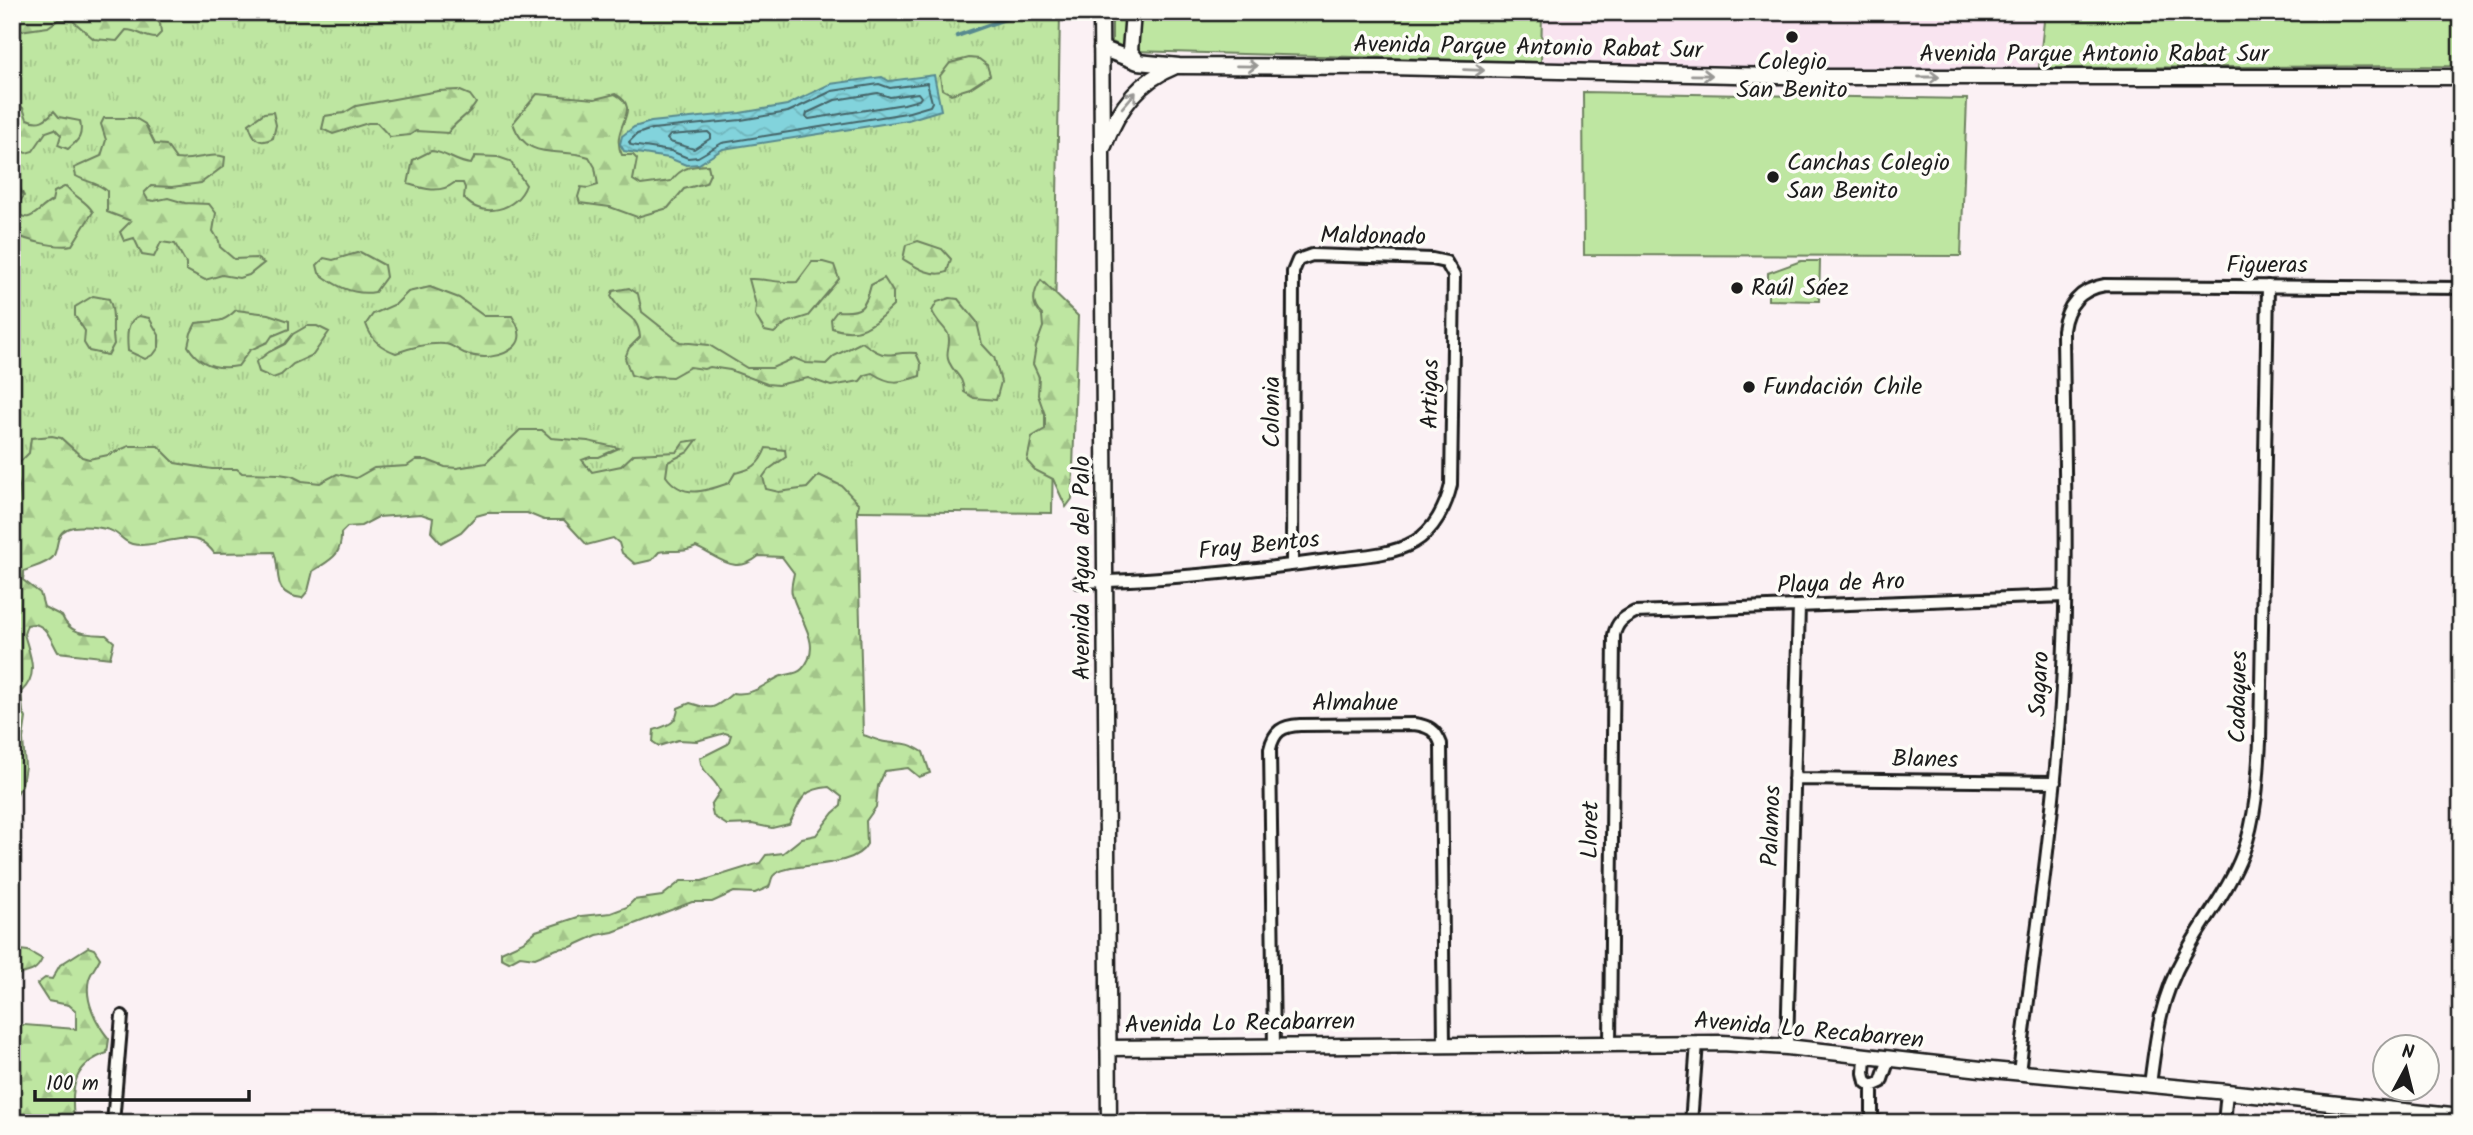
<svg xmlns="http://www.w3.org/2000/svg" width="2473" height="1135" font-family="Kalam,sans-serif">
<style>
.built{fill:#f9e4f0}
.grass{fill:url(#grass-tufts);stroke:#6d815e;stroke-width:2}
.forest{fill:url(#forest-firs);stroke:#6d815e;stroke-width:2}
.park{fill:#bee6a1;stroke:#6d815e;stroke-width:2}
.water{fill:url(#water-waves);stroke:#598a8f;stroke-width:2}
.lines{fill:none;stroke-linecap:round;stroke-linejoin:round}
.shore{stroke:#456569;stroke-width:2}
.stream{stroke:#598a8f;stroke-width:4.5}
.minor-casing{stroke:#1c1c1c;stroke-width:16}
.tertiary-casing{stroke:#1c1c1c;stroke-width:19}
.minor{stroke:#fdfcf7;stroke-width:10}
.tertiary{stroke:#fdfcf7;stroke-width:14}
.oneway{stroke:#989794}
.poi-dot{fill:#1c1c1c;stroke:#fdfcf7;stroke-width:2.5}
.labels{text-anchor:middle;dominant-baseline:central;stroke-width:7;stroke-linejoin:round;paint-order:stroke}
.street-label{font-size:24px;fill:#1c1c1c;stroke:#fdfcf7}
.poi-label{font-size:24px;fill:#1c1c1c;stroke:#fdfcf7;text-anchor:start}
</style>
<defs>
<pattern id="grass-tufts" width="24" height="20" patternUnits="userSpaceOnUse" patternTransform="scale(1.75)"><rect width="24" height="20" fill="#bee6a1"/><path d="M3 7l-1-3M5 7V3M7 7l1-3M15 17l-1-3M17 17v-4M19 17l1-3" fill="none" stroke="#a3c58a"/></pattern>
<pattern id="forest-firs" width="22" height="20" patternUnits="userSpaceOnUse" patternTransform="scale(1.75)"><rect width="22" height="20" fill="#bee6a1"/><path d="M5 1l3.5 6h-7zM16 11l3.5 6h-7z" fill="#a3c58a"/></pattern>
<pattern id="water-waves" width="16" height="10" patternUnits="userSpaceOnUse" patternTransform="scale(1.75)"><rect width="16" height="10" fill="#82d3dc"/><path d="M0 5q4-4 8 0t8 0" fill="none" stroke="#70b5bc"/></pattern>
</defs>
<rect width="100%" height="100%" fill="#fbf1f4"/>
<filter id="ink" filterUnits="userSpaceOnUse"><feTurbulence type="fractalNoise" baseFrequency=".0143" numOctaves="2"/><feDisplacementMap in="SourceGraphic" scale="14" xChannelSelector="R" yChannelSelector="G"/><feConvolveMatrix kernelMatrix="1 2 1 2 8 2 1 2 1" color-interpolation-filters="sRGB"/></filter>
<g filter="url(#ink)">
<!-- built -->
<path class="built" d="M 1542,12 L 2045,12 L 2039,68 L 1790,69 L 1541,62 Z"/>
<!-- grass -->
<path class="grass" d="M 12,12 L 1060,12 L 1052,513 L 857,511 L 29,514 L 12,659 Z"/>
<!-- forest -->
<path class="forest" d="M 12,12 L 151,12 L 160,24 L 161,33 L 156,38 C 144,38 138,30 126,30 L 117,41 L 94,39 L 73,21 L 66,20 L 58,20 L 48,27 L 12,32 Z
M 969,58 L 979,59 L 987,65 L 990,75 L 970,88 L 951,94 L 942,89 L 940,76 L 950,63 Z
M 458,90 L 470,95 L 476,103 C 469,116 456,120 448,133 L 416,131 L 410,135 L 390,137 L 377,123 L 368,123 L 333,134 L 322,129 L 325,116 L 344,113 L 356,106 L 438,91 Z
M 537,94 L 595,99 L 615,94 C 645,110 608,127 622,155 L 633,155 L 637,159 L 633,180 L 641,185 L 671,181 C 682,167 690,166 708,165 L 710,174 L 706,183 L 684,189 L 668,208 L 637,217 L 610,207 L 580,203 L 578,197 L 581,187 L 588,188 L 598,185 L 595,167 L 589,157 C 560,146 527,164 513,123 Z
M 16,104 L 23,108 L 27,119 C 39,125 46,120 54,111 L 59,117 L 80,121 C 83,136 79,140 68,149 L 58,145 L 61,135 L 55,129 L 46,132 L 33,151 L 26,153 L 12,147 L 12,132 L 22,125 L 12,114 L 12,108 Z
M 273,112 L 276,125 L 273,138 C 258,146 253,138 249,124 L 264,113 Z
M 104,118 L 135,118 L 145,124 L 155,144 L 166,145 L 176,159 C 193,162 208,152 225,157 L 224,166 L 201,183 L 172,187 L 151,186 L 144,193 L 148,200 L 154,201 L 168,198 L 185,203 L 209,204 L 216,213 L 213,231 L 219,241 L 220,247 L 234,259 L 256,258 L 264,263 L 249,275 L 239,278 L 222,275 L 205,280 L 186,270 L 186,263 L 175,244 L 161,242 L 154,257 L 142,255 L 134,238 L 124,241 L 120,232 L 131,221 L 107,212 L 107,191 C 99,183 86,182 76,176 L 74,168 L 101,156 L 106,140 L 101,124 Z
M 431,151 C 446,152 456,163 471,164 L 475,156 L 498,157 L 510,161 L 526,185 C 517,210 482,220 464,198 L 465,188 L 463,183 L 454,183 C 440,194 424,189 408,184 L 413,160 Z
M 17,183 L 24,196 L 13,210 C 31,227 35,210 52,201 L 54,192 L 66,186 C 75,198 86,200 93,212 L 72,245 C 59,248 21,241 12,231 L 12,184 Z
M 918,241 L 942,249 L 951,259 L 947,272 C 932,278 916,267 903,259 L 906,245 Z
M 360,252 L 384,265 L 386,277 L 375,292 C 354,296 335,286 319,273 L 317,265 L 324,258 L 333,260 Z
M 812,262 L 823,262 L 834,265 L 839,279 L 808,316 L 786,323 L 774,333 L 765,331 L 755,315 L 756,305 L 749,279 C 765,278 780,284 797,282 Z
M 884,278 L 893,292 L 893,306 C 874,324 861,338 832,328 L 831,319 L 837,311 C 862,313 865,308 871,285 Z
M 1041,280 L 1078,316 L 1072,499 L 1066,507 L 1053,479 L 1035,470 L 1027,461 L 1032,437 L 1045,429 L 1045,415 L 1038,395 L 1039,377 L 1033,364 L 1036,346 L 1043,327 L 1042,315 C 1030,305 1034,291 1041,280 Z
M 430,287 L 459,298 L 484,316 L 512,316 C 518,325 524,337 515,346 C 502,359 479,359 464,353 C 457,350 452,344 444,344 C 430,343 410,348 396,353 C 380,347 372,341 366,324 L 373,314 L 396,304 L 408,292 Z
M 629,288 L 638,294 L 642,312 L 680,342 L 709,345 L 747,368 L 772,368 L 794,358 L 806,363 L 826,364 L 834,356 L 862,342 C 890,363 886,351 916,353 L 921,364 L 920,376 C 899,383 891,385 872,373 L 865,375 L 860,381 L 831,386 L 808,378 L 778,385 L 767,384 L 730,370 L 710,367 L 704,369 L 690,367 L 672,377 L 653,376 L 645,379 L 631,375 L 625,358 L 629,348 L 640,337 C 638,313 621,317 611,296 L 613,291 Z
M 93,296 L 109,299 C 116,314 111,328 114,344 L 108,355 L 89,351 L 84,343 L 85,331 L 75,316 L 75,307 Z
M 950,298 L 958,299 L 977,322 L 982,344 L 994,357 L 1001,382 L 996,400 L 974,398 L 964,392 C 963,375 955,375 949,362 C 944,353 952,344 948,334 C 944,326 937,323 932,311 L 937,302 Z
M 236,310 L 268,314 L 289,321 L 289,329 L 272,336 L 268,342 L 250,350 L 238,366 C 217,370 199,365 188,346 L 191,333 L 196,323 C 216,320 221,325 236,310 Z
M 139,316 L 149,318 L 159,335 L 159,347 L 154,354 L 145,359 L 128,351 C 127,339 125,321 139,316 Z
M 307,326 L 317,326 L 329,332 L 313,355 L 293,364 L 281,375 L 273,378 L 259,372 L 256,362 L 269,352 L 285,344 L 293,334 Z
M 520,430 L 542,430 L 551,438 L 588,441 L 619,448 L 599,457 L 590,457 L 582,460 L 592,472 L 621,466 L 634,454 L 677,452 L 684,442 L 697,440 L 688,452 L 668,462 L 666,476 C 683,500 706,491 729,483 L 735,473 C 752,469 759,466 766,448 L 785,450 L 786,457 L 768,470 L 763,477 L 766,489 L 779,492 L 807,488 L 819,475 L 842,486 L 859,504 L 857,511 L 863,735 C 870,737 878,741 885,742 C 904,745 904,740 923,752 L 930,773 L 919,777 L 908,768 L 885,771 L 878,786 L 876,807 L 866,821 L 867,844 C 853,872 785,860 773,876 C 771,879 771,883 769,887 L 755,893 L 734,892 L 712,902 L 692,902 L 613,932 L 597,935 L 571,947 L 557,949 L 535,958 L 520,956 L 509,962 L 501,958 L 501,952 L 523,942 L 536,931 L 581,916 L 611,913 L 627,907 L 634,900 L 662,896 L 681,881 L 702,881 L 760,863 L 766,855 L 783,853 L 802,838 L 816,835 L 833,813 L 841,806 L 842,797 L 829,787 C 799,790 802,801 789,824 L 772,828 L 752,824 L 727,825 L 713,816 L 711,805 L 720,791 C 715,778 701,773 700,758 L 728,744 L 731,735 L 725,733 L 697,741 L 678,740 L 659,746 L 653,742 L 654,730 C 668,725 677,724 678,708 L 690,703 C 714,711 715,708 733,693 C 752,696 762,686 777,678 C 785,673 795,676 802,669 C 825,645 797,617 792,594 C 790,587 793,580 794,573 L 782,557 L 759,556 C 734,576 721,558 696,547 C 683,554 672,549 659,552 L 652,560 L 635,564 L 622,553 L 619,543 L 613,538 L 587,545 L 564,520 L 544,520 L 527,513 L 487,513 L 476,516 L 461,532 L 441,543 L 431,532 L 433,518 L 421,514 L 378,517 L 361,526 L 347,527 L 341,533 C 342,556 331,559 313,571 L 308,591 L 302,598 C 270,594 282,574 274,552 L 214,553 C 211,549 206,544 202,542 C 181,532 154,549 132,544 C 124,542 121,536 114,532 C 105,527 76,524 67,529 C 55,534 59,548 53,557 C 47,564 33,567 24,571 L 23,580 L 40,593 L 44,607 L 62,616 C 70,635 87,634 106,635 L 114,642 L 110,658 L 58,652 C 50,638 45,620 27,625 L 24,634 C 30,655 40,675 21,692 L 23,712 L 26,718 L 23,739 L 25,766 L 22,785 L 12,802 L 12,532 L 16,530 L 19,486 L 15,470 L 18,464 L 29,453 L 31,438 L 52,436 L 61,438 L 82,457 L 89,459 L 108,455 L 129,446 L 158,446 L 175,463 L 212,469 L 237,469 L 242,473 L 279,474 L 292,476 L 302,481 L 320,483 L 337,474 L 356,478 L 374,468 L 407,466 L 416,460 L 427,460 L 445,467 L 457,468 L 486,463 Z
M 88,947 L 94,949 L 100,958 C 97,965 91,972 89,979 C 84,1000 96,1023 109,1039 L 107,1053 C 75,1064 70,1086 74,1118 L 90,1123 L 12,1123 L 12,1024 L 76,1029 L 76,1011 L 69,1005 L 48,1001 L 37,984 L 45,978 L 52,979 L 60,965 Z
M 12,949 L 28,951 L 42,959 C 36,974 25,972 12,976 Z"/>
<!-- park -->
<path class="park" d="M 1112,12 L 1542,12 L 1541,62 L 1132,51 L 1112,42 Z
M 2045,12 L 2461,12 L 2461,66 L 2039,68 Z
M 1583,92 L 1967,99 L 1961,256 L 1584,255 Z
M 1801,261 L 1820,261 L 1819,301 L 1768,300 L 1768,273 Z"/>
<!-- water -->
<path class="water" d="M 934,75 L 941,110 L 908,120 L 723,149 L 699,164 L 686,165 L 669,158 L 624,151 L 620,144 L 622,136 L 634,127 L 651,122 L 740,113 L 787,105 L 830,84 L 882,77 L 889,81 Z"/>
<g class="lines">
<!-- shore -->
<path class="shore" d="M 927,83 L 932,102 L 930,106 L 906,113 L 722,143 L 698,157 L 688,158 L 671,151 L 631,145 L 629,142 L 637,134 L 652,129 L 741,120 L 788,112 L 832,91 L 879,84 L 890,88 Z
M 878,93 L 890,97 L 918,93 L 921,97 L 919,100 L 904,104 L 809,119 L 806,117 L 807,113 L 835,100 Z
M 708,132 L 711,135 L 711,138 L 694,149 L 670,142 L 667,139 L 670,135 Z"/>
<!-- stream -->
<path class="stream" d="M 1138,22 L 1158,12
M 957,36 L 1019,14"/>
<!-- minor casing -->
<g class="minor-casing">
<path id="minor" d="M 1079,582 C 1164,580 1251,571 1336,559 C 1361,556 1392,555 1414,542 C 1434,531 1446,506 1451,485 L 1454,276 L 1446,262 L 1432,259 L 1312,255 L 1298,260 L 1293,272 L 1292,565
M 1794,779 L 2055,782
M 1610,1044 L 1614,635 C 1617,622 1623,618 1635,612 L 2064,596
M 1274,1047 L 1270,749 C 1274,731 1282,726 1300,725 L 1414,724 C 1429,726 1436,730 1441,744 L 1444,1045
M 1787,1047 L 1799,606
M 1865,1056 L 1864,1073 L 1866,1082 L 1872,1086 L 1881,1082 L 1889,1059
M 2019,1073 C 2034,945 2055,816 2062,687 C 2069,568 2064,449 2063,330 C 2066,306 2080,289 2105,285 L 2461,288
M 2150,1085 C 2156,1038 2160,998 2184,956 C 2203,921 2229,890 2243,853 C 2256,818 2258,779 2260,742 L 2268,286
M 1872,1120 L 1872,1086
M 113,1123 L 122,1016
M 1691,1123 L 1697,1043
M 1865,1123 L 1872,1120 L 1882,1123
M 2224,1123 L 2227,1092
M 2365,1123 L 2366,1108"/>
</g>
<!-- tertiary casing -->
<g class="tertiary-casing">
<path id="tertiary" d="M 1101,12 L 1109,1123
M 1133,12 L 1130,51 L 1138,62
M 1101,48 L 1138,62 L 1179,66 L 1387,67 L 1823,77 L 2461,77
M 1104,146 C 1117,111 1138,81 1174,67
M 1108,1048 L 1722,1043 L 1787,1047 L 1981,1069 L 2227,1092 L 2461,1117"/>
</g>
<!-- minor -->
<use href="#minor" class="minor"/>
<!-- tertiary -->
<use href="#tertiary" class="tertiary"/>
</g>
<!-- one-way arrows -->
<defs><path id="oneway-shaft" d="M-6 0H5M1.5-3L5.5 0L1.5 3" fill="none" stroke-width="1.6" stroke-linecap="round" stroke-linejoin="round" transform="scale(1.75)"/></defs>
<g class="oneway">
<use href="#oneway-shaft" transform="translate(1247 66) rotate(1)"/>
<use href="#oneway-shaft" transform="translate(1474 70) rotate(2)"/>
<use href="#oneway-shaft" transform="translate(1702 75) rotate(1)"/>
<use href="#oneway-shaft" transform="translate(1929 77)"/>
<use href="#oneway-shaft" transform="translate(1129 100) rotate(-49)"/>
</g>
</g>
<!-- markers -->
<g class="poi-dot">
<circle cx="1792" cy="37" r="7"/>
<circle cx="1773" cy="177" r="7"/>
<circle cx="1737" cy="288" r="7"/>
<circle cx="1749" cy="387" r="7"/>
</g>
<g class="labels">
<!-- street labels -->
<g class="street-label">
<text transform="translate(1528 48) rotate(1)">Avenida Parque Antonio Rabat Sur</text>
<text x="2094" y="54">Avenida Parque Antonio Rabat Sur</text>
<text transform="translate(1373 237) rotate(1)">Maldonado</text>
<text x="2267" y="265">Figueras</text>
<text transform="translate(1431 394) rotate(-89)">Artigas</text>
<text transform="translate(1272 412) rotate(-90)">Colonia</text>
<text transform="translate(1259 546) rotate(-6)">Fray Bentos</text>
<text transform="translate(1082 568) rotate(-90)">Avenida Agua del Palo</text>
<text transform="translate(1841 584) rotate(-2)">Playa de Aro</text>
<text transform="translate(2040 684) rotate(-87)">Sagaro</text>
<text transform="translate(2239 697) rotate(-89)">Cadaques</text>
<text x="1355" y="703">Almahue</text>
<text transform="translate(1925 760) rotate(1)">Blanes</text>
<text transform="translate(1772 826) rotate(-88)">Palamos</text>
<text transform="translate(1591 830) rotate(-89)">Lloret</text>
<text transform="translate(1240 1024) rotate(-1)">Avenida Lo Recabarren</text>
<text transform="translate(1809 1031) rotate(5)">Avenida Lo Recabarren</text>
</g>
<!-- poi labels -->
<g class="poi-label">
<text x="1792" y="62" text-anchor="middle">Colegio<tspan x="1792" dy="28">San Benito</tspan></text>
<text x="1787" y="163">Canchas Colegio<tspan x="1787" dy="28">San Benito</tspan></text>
<text x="1751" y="288">Raúl Sáez</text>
<text x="1763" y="387">Fundación Chile</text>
</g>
</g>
<!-- margin -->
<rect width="2473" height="1135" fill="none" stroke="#fdfcf7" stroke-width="42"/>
<rect x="21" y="21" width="2431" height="1093" fill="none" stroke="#1c1c1c" stroke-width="2.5" filter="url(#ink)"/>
<!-- north arrow -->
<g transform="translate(2406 1068) rotate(7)"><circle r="33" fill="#fdfcf7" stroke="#a3a29f" stroke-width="2"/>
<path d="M0-5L12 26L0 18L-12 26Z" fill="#1c1c1c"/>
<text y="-10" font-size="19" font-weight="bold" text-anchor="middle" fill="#1c1c1c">N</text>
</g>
<!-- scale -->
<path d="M35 1090v10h214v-10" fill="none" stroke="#1c1c1c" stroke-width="3.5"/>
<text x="46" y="1090" font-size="21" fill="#1c1c1c" stroke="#fdfcf7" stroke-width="5" paint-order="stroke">100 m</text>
</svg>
